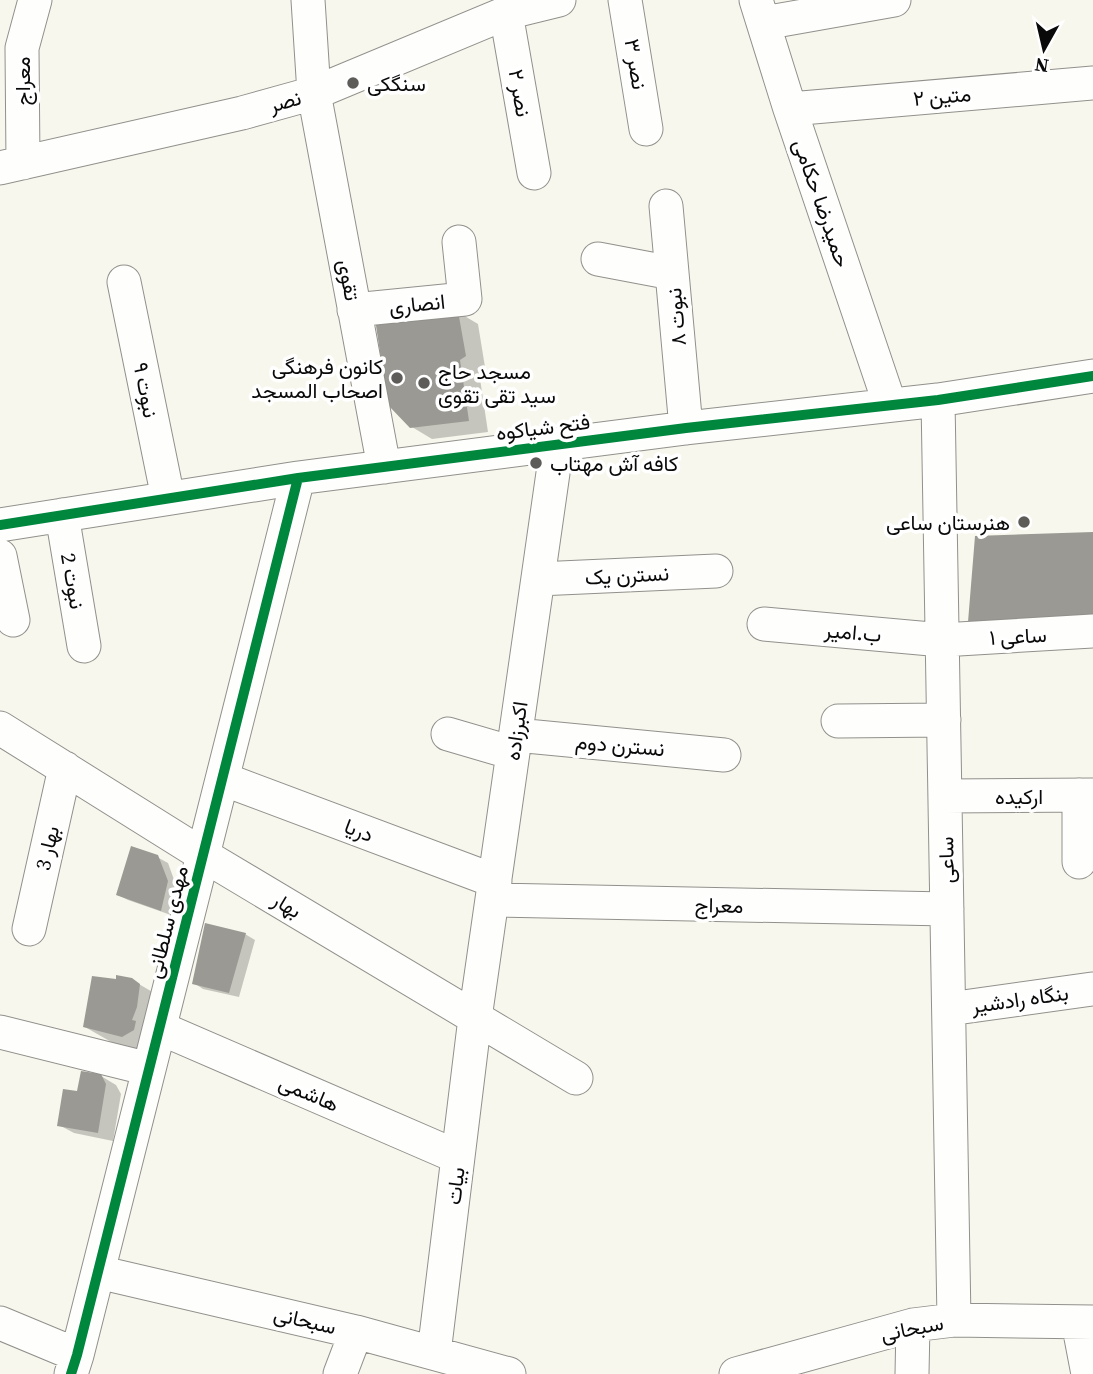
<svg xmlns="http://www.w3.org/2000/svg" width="1093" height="1374" font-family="'Source Serif 4',Vazirmatn,serif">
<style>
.shadow{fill:#0003}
.building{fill:#9a9993}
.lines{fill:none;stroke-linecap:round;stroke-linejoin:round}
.minor-casing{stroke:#91908c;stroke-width:35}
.minor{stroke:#fefefc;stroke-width:33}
.cycleway-casing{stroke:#fff;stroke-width:15}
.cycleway{stroke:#00873e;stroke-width:10}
.poi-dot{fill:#5d5c59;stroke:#fff;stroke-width:2.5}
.labels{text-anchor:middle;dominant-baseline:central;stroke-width:7;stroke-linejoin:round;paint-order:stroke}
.street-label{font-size:21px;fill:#090909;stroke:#fff}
.poi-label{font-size:21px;fill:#090909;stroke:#fff;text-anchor:start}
</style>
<rect width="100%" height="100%" fill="#f8f7ed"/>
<!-- shadow -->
<path class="shadow" d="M 458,312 L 478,324 L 485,367 L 479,372 L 488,432 L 432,439 L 412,427 Z
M 157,857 L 168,863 L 177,888 L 171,915 L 128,900 L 118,895 Z
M 245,934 L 255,940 L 239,997 L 203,989 L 194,983 Z
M 132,980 L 161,997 L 151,1052 L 113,1043 L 85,1027 L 117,981 Z
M 101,1076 L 116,1085 L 121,1094 L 113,1141 L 74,1133 L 59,1125 L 79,1094 Z"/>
<!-- building -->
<path class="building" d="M 458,311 L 466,356 L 460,360 L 469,421 L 410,428 L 388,405 L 375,319 Z
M 1093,532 L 1093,619 L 968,622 L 975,536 Z
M 131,846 L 158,855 L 168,881 L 161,911 L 116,895 Z
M 205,923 L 246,933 L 229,993 L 192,984 Z
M 116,975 L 132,978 L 140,984 L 137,1007 L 132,1020 L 136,1021 L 134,1030 L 122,1037 L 83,1027 L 92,976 L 116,979 Z
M 81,1071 L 101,1074 L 106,1084 L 98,1133 L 57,1126 L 63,1089 L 77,1091 Z"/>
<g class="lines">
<!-- minor casing -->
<g class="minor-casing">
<path id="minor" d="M 308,0 L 314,93 L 384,467
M 625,0 L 646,129
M 756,0 L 790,109 L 890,405
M 506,13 L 534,173
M 764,23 L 894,0
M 790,109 L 1093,83
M 23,163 L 22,48 L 35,0
M 0,168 L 242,113 L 314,93 L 506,13 L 559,0
M 666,206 L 686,428
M 598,259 L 672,273
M 124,282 L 168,498
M 354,310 L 465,299 L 459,242
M 938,400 L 954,1320
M 62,515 L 84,646
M 0,525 L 298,478 L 686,428 L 938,400 L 1093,376
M 0,556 L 13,620
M 538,579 L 716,571
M 764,624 L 942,640 L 1093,631
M 838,721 L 944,720
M 0,728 L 203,855 L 576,1078
M 448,734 L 513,753
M 516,735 L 724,755
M 223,779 L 495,881
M 945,796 L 1093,795
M 1079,862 L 1079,795
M 492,900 L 947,909
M 29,929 L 65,768
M 949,1009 L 1092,989
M 160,1028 L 458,1157
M 0,1032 L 149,1069
M 98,1272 L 356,1332 L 509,1374
M 1078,1322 L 1088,1374
M 0,1323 L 77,1355
M 434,1353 L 475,1018 L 557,445
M 71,1374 L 77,1355 L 298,478
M 340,1374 L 356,1332
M 736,1374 L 913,1325 L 954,1320 L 1093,1322
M 912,1374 L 913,1325"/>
</g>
<!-- minor -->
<use href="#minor" class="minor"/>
<!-- cycleway casing -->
<g class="cycleway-casing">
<path id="cycleway" d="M 0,525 L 298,478 L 686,428 L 938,400 L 1093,376
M 71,1374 L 77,1355 L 298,478"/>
</g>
<!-- cycleway -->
<use href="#cycleway" class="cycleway"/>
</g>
<!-- markers -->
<g class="poi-dot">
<circle cx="353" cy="83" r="7"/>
<circle cx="397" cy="378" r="7"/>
<circle cx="424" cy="383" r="7"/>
<circle cx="536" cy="463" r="7"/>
<circle cx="1024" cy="522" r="7"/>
</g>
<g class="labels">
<!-- street labels -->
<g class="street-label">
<text transform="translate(636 64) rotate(81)">نصر ۳</text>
<text transform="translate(22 81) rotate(-90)">معراج</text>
<text transform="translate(520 93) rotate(80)">نصر ۲</text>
<text transform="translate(942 96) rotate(-5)">متین ۲</text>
<text transform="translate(285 101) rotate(-16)">نصر</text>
<text transform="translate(822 203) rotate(71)">حمیدرضا حکامی</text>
<text transform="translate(349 280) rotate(79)">تقوی</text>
<text transform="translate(417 304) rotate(-6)">انصاری</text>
<text transform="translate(676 317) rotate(-95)">نبوت ۸</text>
<text transform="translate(146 390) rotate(79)">نبوت ۹</text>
<text transform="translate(543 427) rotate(-7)">فتح شیاکوه</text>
<text transform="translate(627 575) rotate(-3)">نسترن یک</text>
<text transform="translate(73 581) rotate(80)">نبوت 2</text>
<text transform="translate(853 632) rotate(5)">ب.امیر</text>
<text transform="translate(1018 636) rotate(-3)">ساعی ۱</text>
<text transform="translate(516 731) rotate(-82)">اکبرزاده</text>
<text transform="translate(620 745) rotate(5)">نسترن دوم</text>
<text x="1019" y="796">ارکیده</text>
<text transform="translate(359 830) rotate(21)">دریا</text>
<text transform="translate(47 848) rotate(-77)">بهار 3</text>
<text transform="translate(946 860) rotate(-91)">ساعی</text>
<text transform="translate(287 905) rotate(31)">بهار</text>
<text transform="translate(719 905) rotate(1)">معراج</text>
<text transform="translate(167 922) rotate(-76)">مهدی سلطانی</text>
<text transform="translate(1020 999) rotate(-8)">بنگاه رادشیر</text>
<text transform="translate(309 1093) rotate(23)">هاشمی</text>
<text transform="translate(455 1186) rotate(-83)">بیات</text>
<text transform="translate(305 1320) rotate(13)">سبحانی</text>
<text transform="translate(912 1328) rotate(-11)">سبحانی</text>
</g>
<!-- poi labels -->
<g class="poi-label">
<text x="367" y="83">سنگکی</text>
<text x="383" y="366" text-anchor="end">کانون فرهنگی<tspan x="383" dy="24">اصحاب المسجد</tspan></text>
<text x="438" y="371">مسجد حاج<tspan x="438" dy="24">سید تقی تقوی</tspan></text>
<text x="550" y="463">کافه آش مهتاب</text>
<text x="1010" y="522" text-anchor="end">هنرستان ساعی</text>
</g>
</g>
<!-- north arrow -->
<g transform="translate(1044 49) rotate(188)" stroke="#ffffff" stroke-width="5" paint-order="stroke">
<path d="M0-5L12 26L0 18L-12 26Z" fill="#090909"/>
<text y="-10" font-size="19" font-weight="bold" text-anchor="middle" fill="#090909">N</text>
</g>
</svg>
